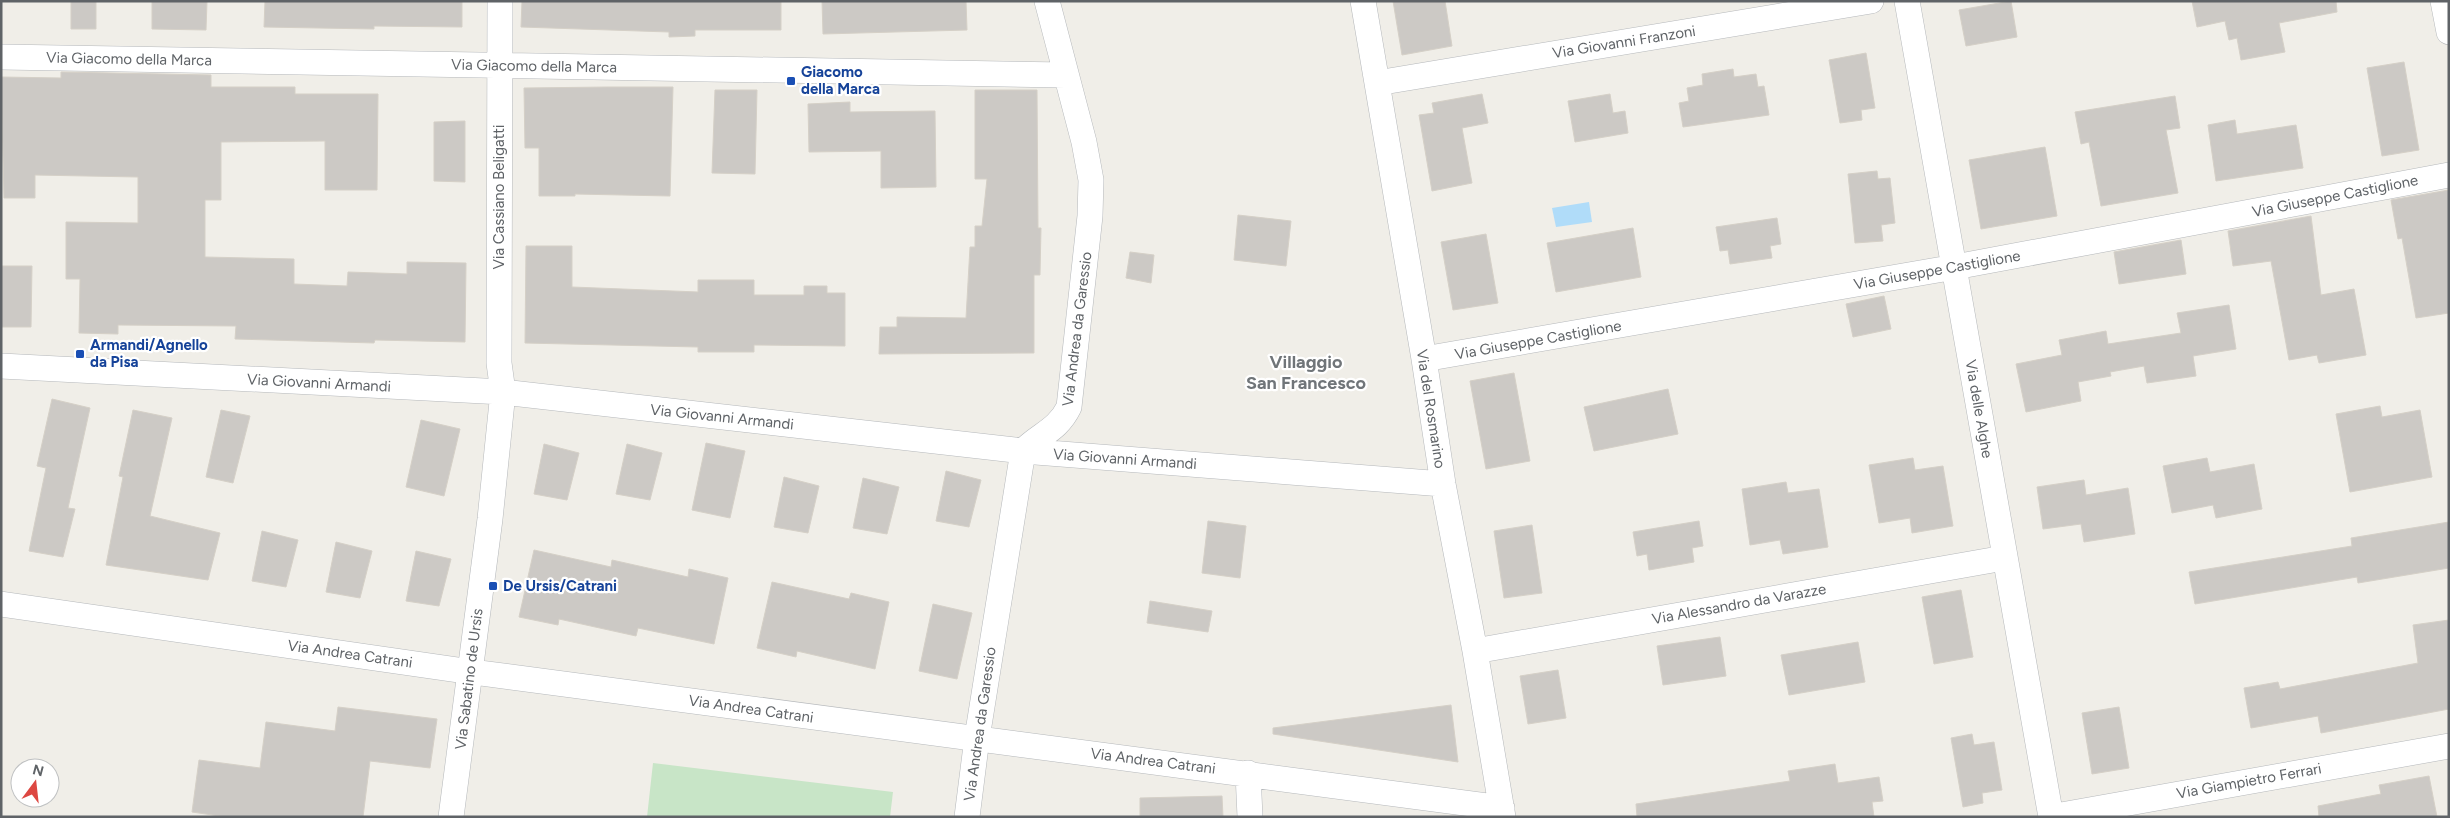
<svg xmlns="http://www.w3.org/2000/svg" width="2450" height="818" font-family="Figtree,sans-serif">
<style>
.green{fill:#c8e5c7}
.water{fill:#b0dcf9}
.building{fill:#ccc9c5;stroke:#d5d0c7}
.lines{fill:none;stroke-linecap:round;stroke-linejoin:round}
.minor-casing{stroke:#b5b8bb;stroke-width:26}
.minor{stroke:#fff;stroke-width:25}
.transit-dot{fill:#1a4fb4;stroke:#fff;stroke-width:2}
.labels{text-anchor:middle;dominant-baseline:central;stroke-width:4.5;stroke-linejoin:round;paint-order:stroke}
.street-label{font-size:15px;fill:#5f6367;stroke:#fff}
.transit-label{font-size:15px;font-weight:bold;fill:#164399;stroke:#fff;text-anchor:start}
.quarter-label{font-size:18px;font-weight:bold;fill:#707579;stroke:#fff}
</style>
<rect width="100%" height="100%" fill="#f0eee8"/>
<!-- green -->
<path class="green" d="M 653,763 L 893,792 L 890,817 L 647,817 Z"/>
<!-- water -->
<path class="water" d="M 1589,202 L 1592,222 L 1556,227 L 1552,208 Z"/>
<!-- building -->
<path class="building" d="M 71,1 L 96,1 L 96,29 L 71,29 Z
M 152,1 L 207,1 L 206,30 L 152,29 Z
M 265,1 L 462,1 L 462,27 L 374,26 L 374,29 L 264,27 Z
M 522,1 L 781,1 L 781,30 L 695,30 L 695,36 L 669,37 L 669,32 L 521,27 Z
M 822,1 L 966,1 L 967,30 L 823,34 Z
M 1393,1 L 1445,1 L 1452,46 L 1402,55 Z
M 2011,1 L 2017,37 L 1966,46 L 1959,10 Z
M 2192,1 L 2336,1 L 2337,12 L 2279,23 L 2285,52 L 2241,60 L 2237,38 L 2229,40 L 2225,21 L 2197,27 Z
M 1866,53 L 1875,108 L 1861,110 L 1862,120 L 1840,123 L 1829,60 Z
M 2404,62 L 2419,150 L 2382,156 L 2367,68 Z
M 1733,69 L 1734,77 L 1756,74 L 1758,87 L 1764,86 L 1769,115 L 1683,127 L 1679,103 L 1689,101 L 1687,88 L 1703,85 L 1702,74 Z
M 61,72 L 211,75 L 211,87 L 295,87 L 295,94 L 378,94 L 377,190 L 325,190 L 325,141 L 221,142 L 221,200 L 205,200 L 205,257 L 294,259 L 294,284 L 347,286 L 348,272 L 407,274 L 407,262 L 466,263 L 465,342 L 375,340 L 374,343 L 235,339 L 236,326 L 118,325 L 118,334 L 79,333 L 80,279 L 66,279 L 66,222 L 138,223 L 138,177 L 35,175 L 35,198 L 4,198 L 1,77 L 61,78 Z
M 608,87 L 673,87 L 670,196 L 575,194 L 575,196 L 539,196 L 539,148 L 525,148 L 524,88 Z
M 715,90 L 757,90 L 755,174 L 712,173 Z
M 975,90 L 1037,90 L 1038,228 L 1041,228 L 1040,275 L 1034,275 L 1034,353 L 879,354 L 880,327 L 897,327 L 897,317 L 966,318 L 970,247 L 975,247 L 975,226 L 982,226 L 987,179 L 975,179 Z
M 1482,94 L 1488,123 L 1462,128 L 1472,183 L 1432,191 L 1419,115 L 1434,113 L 1432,103 Z
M 1610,94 L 1613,113 L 1625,111 L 1628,133 L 1575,142 L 1568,101 Z
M 2175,96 L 2180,128 L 2166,130 L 2178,193 L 2101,206 L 2089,142 L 2081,144 L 2075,112 Z
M 850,102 L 850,112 L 935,111 L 936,187 L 881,188 L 881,151 L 809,152 L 808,104 Z
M 2235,120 L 2237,134 L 2296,125 L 2303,168 L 2216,181 L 2208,125 Z
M 465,121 L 465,182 L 434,181 L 434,122 Z
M 2045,147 L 2057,216 L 1981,229 L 1969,160 Z
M 1877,171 L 1878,179 L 1890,178 L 1895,223 L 1881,225 L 1883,241 L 1855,243 L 1848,174 Z
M 2449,190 L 2449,313 L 2416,318 L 2402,238 L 2398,239 L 2391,200 Z
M 1238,215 L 1291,221 L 1286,266 L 1234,260 Z
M 2311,216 L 2321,295 L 2354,289 L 2366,355 L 2319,363 L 2317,355 L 2289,360 L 2271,261 L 2233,266 L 2228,231 Z
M 1777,218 L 1781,244 L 1770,246 L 1772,258 L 1730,264 L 1728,250 L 1720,251 L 1716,227 Z
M 1633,228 L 1641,277 L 1556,292 L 1547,243 Z
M 1486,234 L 1498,303 L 1453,310 L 1441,242 Z
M 2181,240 L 2186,274 L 2119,284 L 2114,252 Z
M 526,246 L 572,246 L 572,287 L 698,292 L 698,280 L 754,280 L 754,295 L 804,295 L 804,286 L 827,286 L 827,293 L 845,293 L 845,346 L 754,345 L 754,352 L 698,352 L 698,347 L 525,343 Z
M 1130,252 L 1154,255 L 1151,283 L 1126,278 Z
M 1,266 L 32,266 L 31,327 L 1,327 Z
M 1884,296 L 1891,329 L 1853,337 L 1846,304 Z
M 2229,305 L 2236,349 L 2193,356 L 2196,376 L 2147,383 L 2144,366 L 2110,372 L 2111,376 L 2078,382 L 2081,401 L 2026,412 L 2016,364 L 2062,355 L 2059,340 L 2106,331 L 2108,344 L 2181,333 L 2177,313 Z
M 1514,373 L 1530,461 L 1486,469 L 1470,381 Z
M 1668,389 L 1678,434 L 1594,451 L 1584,407 Z
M 52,399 L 90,408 L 68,508 L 75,509 L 63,557 L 29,551 L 46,468 L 37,466 Z
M 2380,406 L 2382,417 L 2420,410 L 2432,477 L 2350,492 L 2336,414 Z
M 133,410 L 172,418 L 150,516 L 220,533 L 208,580 L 106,565 L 123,477 L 119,476 Z
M 221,410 L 250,416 L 233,483 L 206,477 Z
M 421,420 L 460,429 L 444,496 L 406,487 Z
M 706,443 L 745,451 L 730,518 L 692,510 Z
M 544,444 L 579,453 L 567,500 L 534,494 Z
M 627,444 L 662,453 L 650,500 L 616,494 Z
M 1913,458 L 1915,470 L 1943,466 L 1953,526 L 1912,533 L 1910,518 L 1879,523 L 1869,465 Z
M 2207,458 L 2210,472 L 2254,464 L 2262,509 L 2216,518 L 2213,505 L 2172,513 L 2163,466 Z
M 946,471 L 981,480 L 969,527 L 936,521 Z
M 784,477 L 819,486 L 808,533 L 774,527 Z
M 863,478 L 899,487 L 887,534 L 853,528 Z
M 2084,480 L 2086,495 L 2128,488 L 2135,534 L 2084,542 L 2081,524 L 2043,529 L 2037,487 Z
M 1786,482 L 1788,493 L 1819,489 L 1828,547 L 1783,554 L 1780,540 L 1750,545 L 1742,489 Z
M 1208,521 L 1246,526 L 1240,578 L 1202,573 Z
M 1699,521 L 1703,546 L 1692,548 L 1694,562 L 1649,570 L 1647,554 L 1637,556 L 1633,532 Z
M 2449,522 L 2449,568 L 2358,583 L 2357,577 L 2195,604 L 2189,572 L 2352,546 L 2351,538 Z
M 1532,525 L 1542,593 L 1504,598 L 1494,531 Z
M 262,531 L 298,540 L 286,587 L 252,581 Z
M 336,542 L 372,551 L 360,598 L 326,592 Z
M 534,550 L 611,567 L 612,560 L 688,577 L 689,569 L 728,578 L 714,644 L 638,628 L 636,636 L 559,619 L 558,625 L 519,617 Z
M 416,551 L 451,559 L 439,606 L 406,601 Z
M 772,582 L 849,599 L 851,593 L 889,602 L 875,669 L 797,651 L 796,657 L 757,648 Z
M 1961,590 L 1973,657 L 1934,664 L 1922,597 Z
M 1150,601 L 1212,611 L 1208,632 L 1147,623 Z
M 933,604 L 972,613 L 957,679 L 919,671 Z
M 2449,620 L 2449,709 L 2321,733 L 2318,716 L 2251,728 L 2244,688 L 2278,682 L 2280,689 L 2418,663 L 2413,625 Z
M 1720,637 L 1726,676 L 1663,685 L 1657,646 Z
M 1858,642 L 1865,682 L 1789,695 L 1781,655 Z
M 1558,670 L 1566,718 L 1528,724 L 1520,676 Z
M 1451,705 L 1458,762 L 1273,734 L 1273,728 Z
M 338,707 L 437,719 L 430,768 L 370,761 L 363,817 L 226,817 L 192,812 L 199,760 L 260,768 L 266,722 L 335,731 Z
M 2119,707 L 2129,768 L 2092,774 L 2082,713 Z
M 1972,734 L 1974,745 L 1994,742 L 2002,790 L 1982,793 L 1983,803 L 1963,807 L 1951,738 Z
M 1835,764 L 1838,783 L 1879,777 L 1883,801 L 1872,802 L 1874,817 L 1637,817 L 1636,804 L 1790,781 L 1788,771 Z
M 2429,776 L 2437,817 L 2319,817 L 2318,806 L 2381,794 L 2379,785 Z
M 1222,796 L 1223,817 L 1140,817 L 1140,798 Z"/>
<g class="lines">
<!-- minor casing -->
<g class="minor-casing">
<path id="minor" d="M 1363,1 L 1424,359 L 1443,484 L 1475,651 L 1503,817
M 1907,1 L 2051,817
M 2443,1 L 2449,32
M 1,57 L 1066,75
M 1377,83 L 1871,1
M 1424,359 L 1955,267 L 2449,175
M 1,366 L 503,392 L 1023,451 L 1443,484
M 1,604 L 465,671 L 1502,808
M 1475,651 L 2004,558
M 1248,773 L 1250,817
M 451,817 L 490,519 L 503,392 L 499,363 L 500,1
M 967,817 L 977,738 L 1023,451 C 1041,433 1057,431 1069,407 L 1090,216 L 1091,180 L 1084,142 L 1047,1
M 2050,817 L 2449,746"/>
</g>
<!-- minor -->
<use href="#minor" class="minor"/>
</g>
<!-- markers -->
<g class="transit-dot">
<rect x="786" y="76" width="10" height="10" rx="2.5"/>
<rect x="75" y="349" width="10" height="10" rx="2.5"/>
<rect x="488" y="581" width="10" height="10" rx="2.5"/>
</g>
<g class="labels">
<!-- street labels -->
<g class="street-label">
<text transform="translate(1624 42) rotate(-9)">Via Giovanni Franzoni</text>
<text transform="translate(129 59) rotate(1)">Via Giacomo della Marca</text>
<text transform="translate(534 66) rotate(1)">Via Giacomo della Marca</text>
<text transform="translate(2335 196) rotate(-11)">Via Giuseppe Castiglione</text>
<text transform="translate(499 197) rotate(-90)">Via Cassiano Beligatti</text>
<text transform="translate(1937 270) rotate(-10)">Via Giuseppe Castiglione</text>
<text transform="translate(1077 329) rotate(-83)">Via Andrea da Garessio</text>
<text transform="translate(1538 340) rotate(-10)">Via Giuseppe Castiglione</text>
<text transform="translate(319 383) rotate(3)">Via Giovanni Armandi</text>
<text transform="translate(1431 409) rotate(81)">Via del Rosmarino</text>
<text transform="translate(1979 409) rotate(80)">Via delle Alghe</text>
<text transform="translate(722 417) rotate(6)">Via Giovanni Armandi</text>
<text transform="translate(1125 459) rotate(4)">Via Giovanni Armandi</text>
<text transform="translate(1739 604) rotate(-10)">Via Alessandro da Varazze</text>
<text transform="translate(350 654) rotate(8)">Via Andrea Catrani</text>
<text transform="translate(469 679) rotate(-83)">Via Sabatino de Ursis</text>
<text transform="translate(751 709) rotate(8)">Via Andrea Catrani</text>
<text transform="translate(980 724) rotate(-82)">Via Andrea da Garessio</text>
<text transform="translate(1153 761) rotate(7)">Via Andrea Catrani</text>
<text transform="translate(2249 781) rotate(-10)">Via Giampietro Ferrari</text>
</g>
<!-- transit labels -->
<g class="transit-label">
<text x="801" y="72">Giacomo<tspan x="801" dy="17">della Marca</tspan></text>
<text x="90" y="345">Armandi/Agnello<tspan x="90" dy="17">da Pisa</tspan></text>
<text x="503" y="586">De Ursis/Catrani</text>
</g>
<!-- quarter labels -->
<g class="quarter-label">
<text x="1306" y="362">Villaggio<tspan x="1306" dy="21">San Francesco</tspan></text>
</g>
</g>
<!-- border -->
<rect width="2450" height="818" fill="none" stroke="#5f6367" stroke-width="5"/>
<!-- north arrow -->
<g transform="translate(35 783) rotate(15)"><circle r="24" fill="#ffffff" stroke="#bfc1c2"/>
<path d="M0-4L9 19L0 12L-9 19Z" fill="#dd4741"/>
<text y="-8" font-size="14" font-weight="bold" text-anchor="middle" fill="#5f6367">N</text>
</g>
</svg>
